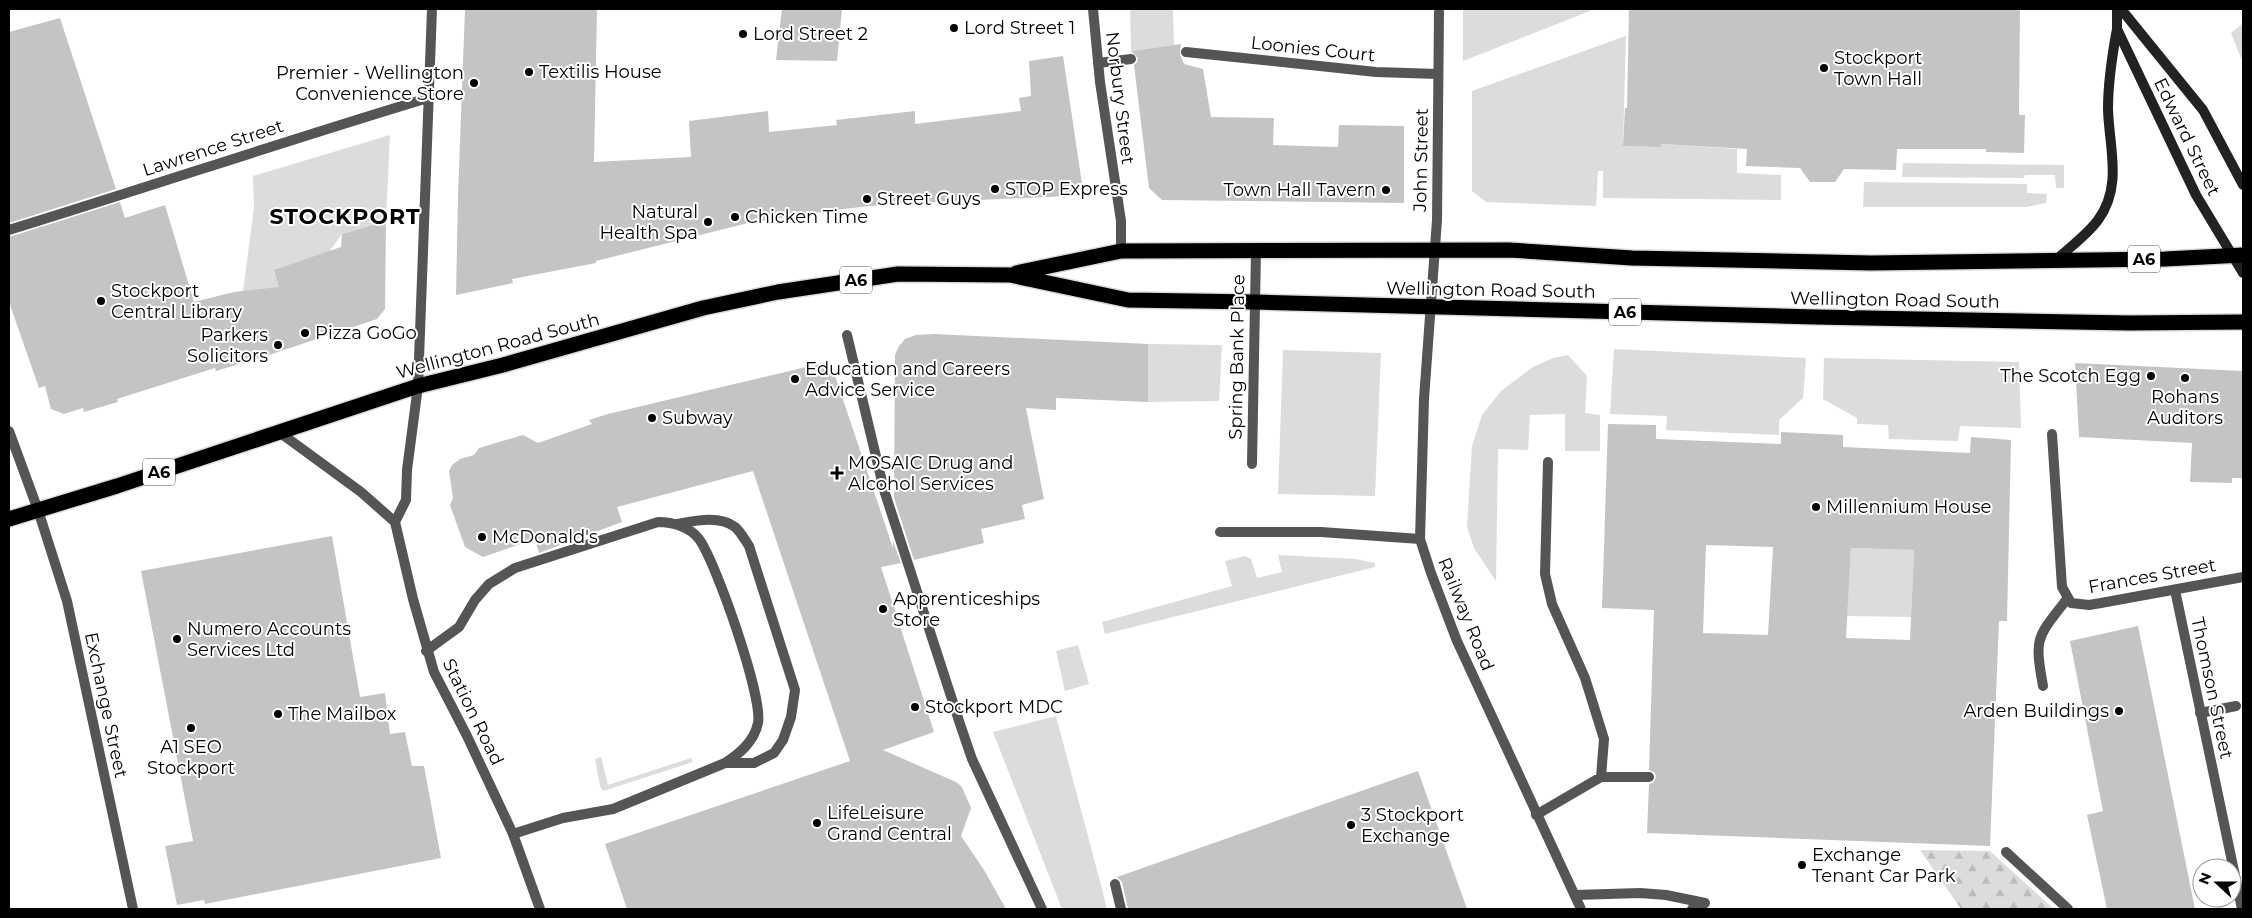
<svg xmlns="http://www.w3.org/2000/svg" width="2252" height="918" font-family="Montserrat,sans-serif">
  <defs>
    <pattern id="forest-firs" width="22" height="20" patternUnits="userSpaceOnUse" patternTransform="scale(1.25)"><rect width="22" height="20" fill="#dcdcdc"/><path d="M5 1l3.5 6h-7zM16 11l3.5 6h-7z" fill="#bbb"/></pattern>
  </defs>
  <rect width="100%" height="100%" fill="#fff"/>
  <path fill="#dcdcdc" d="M 1130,9 L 1173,9 L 1174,45 L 1131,51 Z
    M 1463,9 L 1595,9 L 1463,61 Z
    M 2243,23 L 2243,63 L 2231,33 Z
    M 1626,36 L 1623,146 L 1661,147 L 1661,144 L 1737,149 L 1737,173 L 1781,175 L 1781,200 L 1603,198 L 1603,171 L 1598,171 L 1596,206 L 1486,202 L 1472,191 L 1472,91 Z
    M 390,135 L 386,221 L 342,234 L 329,252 L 280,289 L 246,300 L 243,291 L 254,208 L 253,176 Z
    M 1903,163 L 2064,165 L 2064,188 L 2056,188 L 2055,175 L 2025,175 L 2024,178 L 1902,177 Z
    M 1864,182 L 2027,184 L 2027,193 L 2047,194 L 2046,203 L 2026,207 L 1863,207 Z
    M 1148,344 L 1222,345 L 1219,401 L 1148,402 Z
    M 1614,349 L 1806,358 L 1803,398 L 1779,420 L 1779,435 L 1666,430 L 1667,416 L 1610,414 Z
    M 1283,350 L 1381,353 L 1375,496 L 1278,494 Z
    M 1568,355 L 1587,376 L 1585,413 L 1600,415 L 1600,451 L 1565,451 L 1565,414 L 1530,415 L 1528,450 L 1498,449 L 1496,581 L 1474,548 L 1467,527 L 1472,446 L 1482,415 L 1501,391 L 1533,367 L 1553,358 Z
    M 1824,358 L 2019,362 L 2021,428 L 1960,426 L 1958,441 L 1889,439 L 1888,425 L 1857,424 L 1857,418 L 1823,399 Z
    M 1851,548 L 1914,550 L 1911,617 L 1847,616 Z
    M 1278,555 L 1356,559 L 1375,563 L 1375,567 L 1105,634 L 1102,622 L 1232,586 L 1225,561 L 1245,556 L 1251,559 L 1257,578 L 1282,572 Z
    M 1078,645 L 1089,684 L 1065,691 L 1056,651 Z
    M 1056,716 L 1102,889 L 1107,909 L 1062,909 L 993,732 Z
    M 601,757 L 608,785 L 691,758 L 693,762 L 603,791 L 600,786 L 595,759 Z"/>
  <path fill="url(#forest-firs)" d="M 1920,850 L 1990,851 L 2054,909 L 1961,909 Z"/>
  <path fill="#c4c4c4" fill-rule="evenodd" d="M 465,9 L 597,9 L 594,162 L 691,157 L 689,121 L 768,111 L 769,132 L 837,125 L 836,120 L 915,111 L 915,124 L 1021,111 L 1019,98 L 1031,96 L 1029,61 L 1063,56 L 1082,184 L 1070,196 L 889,204 L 834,210 L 748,223 L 596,261 L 596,263 L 512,279 L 513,283 L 456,295 L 458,195 Z
    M 782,9 L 842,9 L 837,61 L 776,60 Z
    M 1629,9 L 2020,9 L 2019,115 L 2025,115 L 2024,153 L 1986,152 L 1986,149 L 1897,149 L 1896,170 L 1844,169 L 1835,182 L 1810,182 L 1800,168 L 1746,166 L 1747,149 L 1661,144 L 1661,147 L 1623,146 L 1625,108 L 1627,108 Z
    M 60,18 L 116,189 L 9,223 L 9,32 Z
    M 1181,44 L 1180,54 L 1184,64 L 1203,69 L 1211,117 L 1274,118 L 1273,145 L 1338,147 L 1339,125 L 1404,126 L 1404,203 L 1162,200 L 1149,188 L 1134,65 L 1137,62 L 1138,58 L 1131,51 Z
    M 120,202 L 125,218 L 165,205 L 194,302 L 234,292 L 279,287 L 274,270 L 341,247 L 342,234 L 386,221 L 385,309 L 377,319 L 263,357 L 216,371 L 215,368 L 117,399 L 118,402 L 84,412 L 83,408 L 64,414 L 51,409 L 45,386 L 39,388 L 9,302 L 9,237 Z
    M 934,334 L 1148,344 L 1148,402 L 1056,398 L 1056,410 L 1026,408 L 1044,499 L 1022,505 L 1025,519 L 981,529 L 984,543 L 914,560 L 894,498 L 895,355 L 899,346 L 905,339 L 916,335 Z
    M 2075,363 L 2243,371 L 2243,478 L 2232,478 L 2232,483 L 2190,482 L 2192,443 L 2079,437 Z
    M 819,364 L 832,367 L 893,548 L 893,541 L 901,563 L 881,567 L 934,732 L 883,750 L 956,782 L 962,787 L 971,808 L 961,836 L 984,870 L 1006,909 L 627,909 L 605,844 L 850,761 L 753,471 L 617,507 L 622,522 L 539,553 L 535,539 L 483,557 L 465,547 L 450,505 L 453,498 L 449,471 L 452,465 L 460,459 L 474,455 L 479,448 L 523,435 L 538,443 L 592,424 L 589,420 L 608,414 Z
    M 1608,424 L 1656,425 L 1656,439 L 1781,444 L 1781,432 L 1843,435 L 1843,447 L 1970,453 L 1971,437 L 2011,440 L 2007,621 L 1999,621 L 1990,846 L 1647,833 L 1649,784 L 1653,783 L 1656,777 L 1655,773 L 1649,770 L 1654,610 L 1602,608 ZM 1706,545 L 1773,547 L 1768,635 L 1703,633 ZM 1851,548 L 1914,550 L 1910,640 L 1846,638 Z
    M 332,536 L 360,697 L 385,693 L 390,734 L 405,732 L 412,766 L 424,766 L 441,858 L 205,904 L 204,900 L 177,905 L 165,846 L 193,841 L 141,571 Z
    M 2138,626 L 2195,909 L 2107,909 L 2087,815 L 2103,811 L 2070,641 Z
    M 1418,771 L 1467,909 L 1128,909 L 1122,882 L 1117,877 Z"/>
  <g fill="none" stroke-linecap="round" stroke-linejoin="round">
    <g stroke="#dbdbdb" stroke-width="18">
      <path id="highway" d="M 1016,273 L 1121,251 L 1509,250 L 1632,258 L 1871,263 L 2165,259 L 2243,255
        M 9,519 L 117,486 L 418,386 L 503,365 L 703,308 L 778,292 L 898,274 L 1010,275 L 1128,300 L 1255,302 L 1816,317 L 2129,323 L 2243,322"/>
    </g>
    <path stroke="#555" stroke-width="10" d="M 1186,52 L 1376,72 L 1438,74
      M 1098,63 L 1131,59
      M 1548,462 L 1545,574 L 1552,604 L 1585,678 L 1604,739 L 1601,777
      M 677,524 C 694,521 719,515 735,527 C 740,531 745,540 749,546 L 795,690 L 791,717 L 783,740 L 774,753 L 754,763 L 726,763
      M 1220,532 L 1321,532 L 1420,539
      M 426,651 L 459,627 L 475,600 L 489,584 L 515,568 L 658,522 C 673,522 690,527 699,539 C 716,562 763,697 758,723 C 754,742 739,754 725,763 L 613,809 L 563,818 L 513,834
      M 2043,686 C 2034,636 2037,638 2067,599
      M 2200,713 L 2236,706
      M 1536,815 L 1601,777 L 1649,777
      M 2006,852 L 2068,909
      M 1575,895 L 1640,893 L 1666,895 L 1705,903
      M 1692,909 L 1705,903"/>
    <path stroke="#555" stroke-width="10" d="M 432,9 L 418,386 L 407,470 L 406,500 L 395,522 L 413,599 L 434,672 L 467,736 L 513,834 L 540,909
      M 1093,9 L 1100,82 L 1121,221 L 1121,251
      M 1439,12 L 1437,220 L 1424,399 L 1420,539 L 1431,573 L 1457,641 L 1581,909
      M 9,230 C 149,187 288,140 428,98
      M 847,335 L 884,490 L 960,724 L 972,759 L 1042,909
      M 9,431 L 38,510 L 67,601 L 133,909
      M 279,432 L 361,492 L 395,522
      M 2052,434 L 2062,587 L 2071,603 L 2089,605 L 2101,603 L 2243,577
      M 1252,464 L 1256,251
      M 2175,590 L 2242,909
      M 1115,884 L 1121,909"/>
    <path stroke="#222" stroke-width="10" d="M 2117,9 L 2117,29 L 2196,195 L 2243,273
      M 2121,9 L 2203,110 L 2243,185
      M 2056,260 C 2070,247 2087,235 2098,220 C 2123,186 2109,147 2108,109 C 2108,81 2112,56 2117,29"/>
    <use href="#highway" stroke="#000" stroke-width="15"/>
  </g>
  <g fill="#000" stroke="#fff" stroke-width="2">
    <circle cx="954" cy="28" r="5"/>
    <circle cx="743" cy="34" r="5"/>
    <circle cx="1824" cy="68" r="5"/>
    <circle cx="529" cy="72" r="5"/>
    <circle cx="474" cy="83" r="5"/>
    <circle cx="995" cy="189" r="5"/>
    <circle cx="1386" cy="190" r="5"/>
    <circle cx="867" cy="199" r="5"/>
    <circle cx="735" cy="217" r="5"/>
    <circle cx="708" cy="222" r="5"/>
    <circle cx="101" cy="301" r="5"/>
    <circle cx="305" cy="333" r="5"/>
    <circle cx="278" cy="345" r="5"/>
    <circle cx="2151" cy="376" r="5"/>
    <circle cx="2185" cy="378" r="5"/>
    <circle cx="795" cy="379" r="5"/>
    <circle cx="652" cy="418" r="5"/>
    <path d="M834.5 465.5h5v5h5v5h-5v5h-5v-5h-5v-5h5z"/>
    <circle cx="1816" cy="507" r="5"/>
    <circle cx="482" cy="537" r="5"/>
    <circle cx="883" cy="609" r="5"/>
    <circle cx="177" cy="639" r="5"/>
    <circle cx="915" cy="707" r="5"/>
    <circle cx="2119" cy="711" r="5"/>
    <circle cx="278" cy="714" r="5"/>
    <circle cx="191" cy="728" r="5"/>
    <circle cx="817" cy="823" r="5"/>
    <circle cx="1351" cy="825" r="5"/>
    <circle cx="1802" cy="865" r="5"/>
  </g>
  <g text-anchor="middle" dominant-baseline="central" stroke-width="4" stroke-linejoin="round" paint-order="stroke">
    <g fill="#fff" stroke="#4c4c4c" stroke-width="1">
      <rect x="2128" y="245.5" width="32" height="27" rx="4"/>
      <rect x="840" y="266.5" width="32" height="27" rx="4"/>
      <rect x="1609" y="298.5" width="32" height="27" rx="4"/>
      <rect x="143" y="458.5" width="32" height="27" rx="4"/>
    </g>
    <g font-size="16" font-weight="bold" fill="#000">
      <text x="2144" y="259">A6</text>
      <text x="856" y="280">A6</text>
      <text x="1625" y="312">A6</text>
      <text x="159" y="472">A6</text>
    </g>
    <g font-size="18" fill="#000" stroke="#fff" text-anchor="start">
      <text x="964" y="28">Lord Street 1</text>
      <text x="753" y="34">Lord Street 2</text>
      <text x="1834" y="58">Stockport<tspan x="1834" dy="21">Town Hall</tspan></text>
      <text x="539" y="72">Textilis House</text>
      <text x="464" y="73" text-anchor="end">Premier - Wellington<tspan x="464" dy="21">Convenience Store</tspan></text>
      <text x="1005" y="189">STOP Express</text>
      <text x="1376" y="190" text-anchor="end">Town Hall Tavern</text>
      <text x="877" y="199">Street Guys</text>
      <text x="698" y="212" text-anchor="end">Natural<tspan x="698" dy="21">Health Spa</tspan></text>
      <text x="745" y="217">Chicken Time</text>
      <text x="111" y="291">Stockport<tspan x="111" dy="21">Central Library</tspan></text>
      <text x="315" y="333">Pizza GoGo</text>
      <text x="268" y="335" text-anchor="end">Parkers<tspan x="268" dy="21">Solicitors</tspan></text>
      <text x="805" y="369">Education and Careers<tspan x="805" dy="21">Advice Service</tspan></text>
      <text x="2141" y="376" text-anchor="end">The Scotch Egg</text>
      <text x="2185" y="397" text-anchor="middle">Rohans<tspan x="2185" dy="21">Auditors</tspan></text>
      <text x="662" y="418">Subway</text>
      <text x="848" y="463">MOSAIC Drug and<tspan x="848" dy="21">Alcohol Services</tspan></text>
      <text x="1826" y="507">Millennium House</text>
      <text x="492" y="537">McDonald's</text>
      <text x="893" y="599">Apprenticeships<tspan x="893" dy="21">Store</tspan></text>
      <text x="187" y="629">Numero Accounts<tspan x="187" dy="21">Services Ltd</tspan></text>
      <text x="925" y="707">Stockport MDC</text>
      <text x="2109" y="711" text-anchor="end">Arden Buildings</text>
      <text x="288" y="714">The Mailbox</text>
      <text x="191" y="747" text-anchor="middle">A1 SEO<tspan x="191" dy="21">Stockport</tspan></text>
      <text x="827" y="813">LifeLeisure<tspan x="827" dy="21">Grand Central</tspan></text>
      <text x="1361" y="815">3 Stockport<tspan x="1361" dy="21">Exchange</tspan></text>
      <text x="1812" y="855">Exchange<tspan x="1812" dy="21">Tenant Car Park</tspan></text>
    </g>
    <g font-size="18" fill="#000" stroke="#fff">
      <text transform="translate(1313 49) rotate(6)">Loonies Court</text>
      <text transform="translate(1120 98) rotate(83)">Norbury Street</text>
      <text transform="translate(2187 137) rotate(64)">Edward Street</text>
      <text transform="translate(213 148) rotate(-18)">Lawrence Street</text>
      <text transform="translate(1421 160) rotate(-89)">John Street</text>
      <text transform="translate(1491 290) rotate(1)">Wellington Road South</text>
      <text transform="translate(1895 300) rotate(1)">Wellington Road South</text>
      <text transform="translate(498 346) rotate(-15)">Wellington Road South</text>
      <text transform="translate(1237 357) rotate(-89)">Spring Bank Place</text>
      <text transform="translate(2152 576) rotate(-10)">Frances Street</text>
      <text transform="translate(1466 614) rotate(68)">Railway Road</text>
      <text transform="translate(2212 688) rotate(78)">Thomson Street</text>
      <text transform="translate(106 705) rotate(78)">Exchange Street</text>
      <text transform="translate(473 712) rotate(64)">Station Road</text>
    </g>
    <g font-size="22" font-weight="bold" letter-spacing="1" fill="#000" stroke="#fff">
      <text x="345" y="216">STOCKPORT</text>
    </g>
  </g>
  <rect width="2252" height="918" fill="none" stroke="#000000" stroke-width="20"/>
  <g transform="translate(2217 883) rotate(291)"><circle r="24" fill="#ffffff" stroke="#999999"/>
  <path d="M0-4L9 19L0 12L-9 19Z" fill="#000000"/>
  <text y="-8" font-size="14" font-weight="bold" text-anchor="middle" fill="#000000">N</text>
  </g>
</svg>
